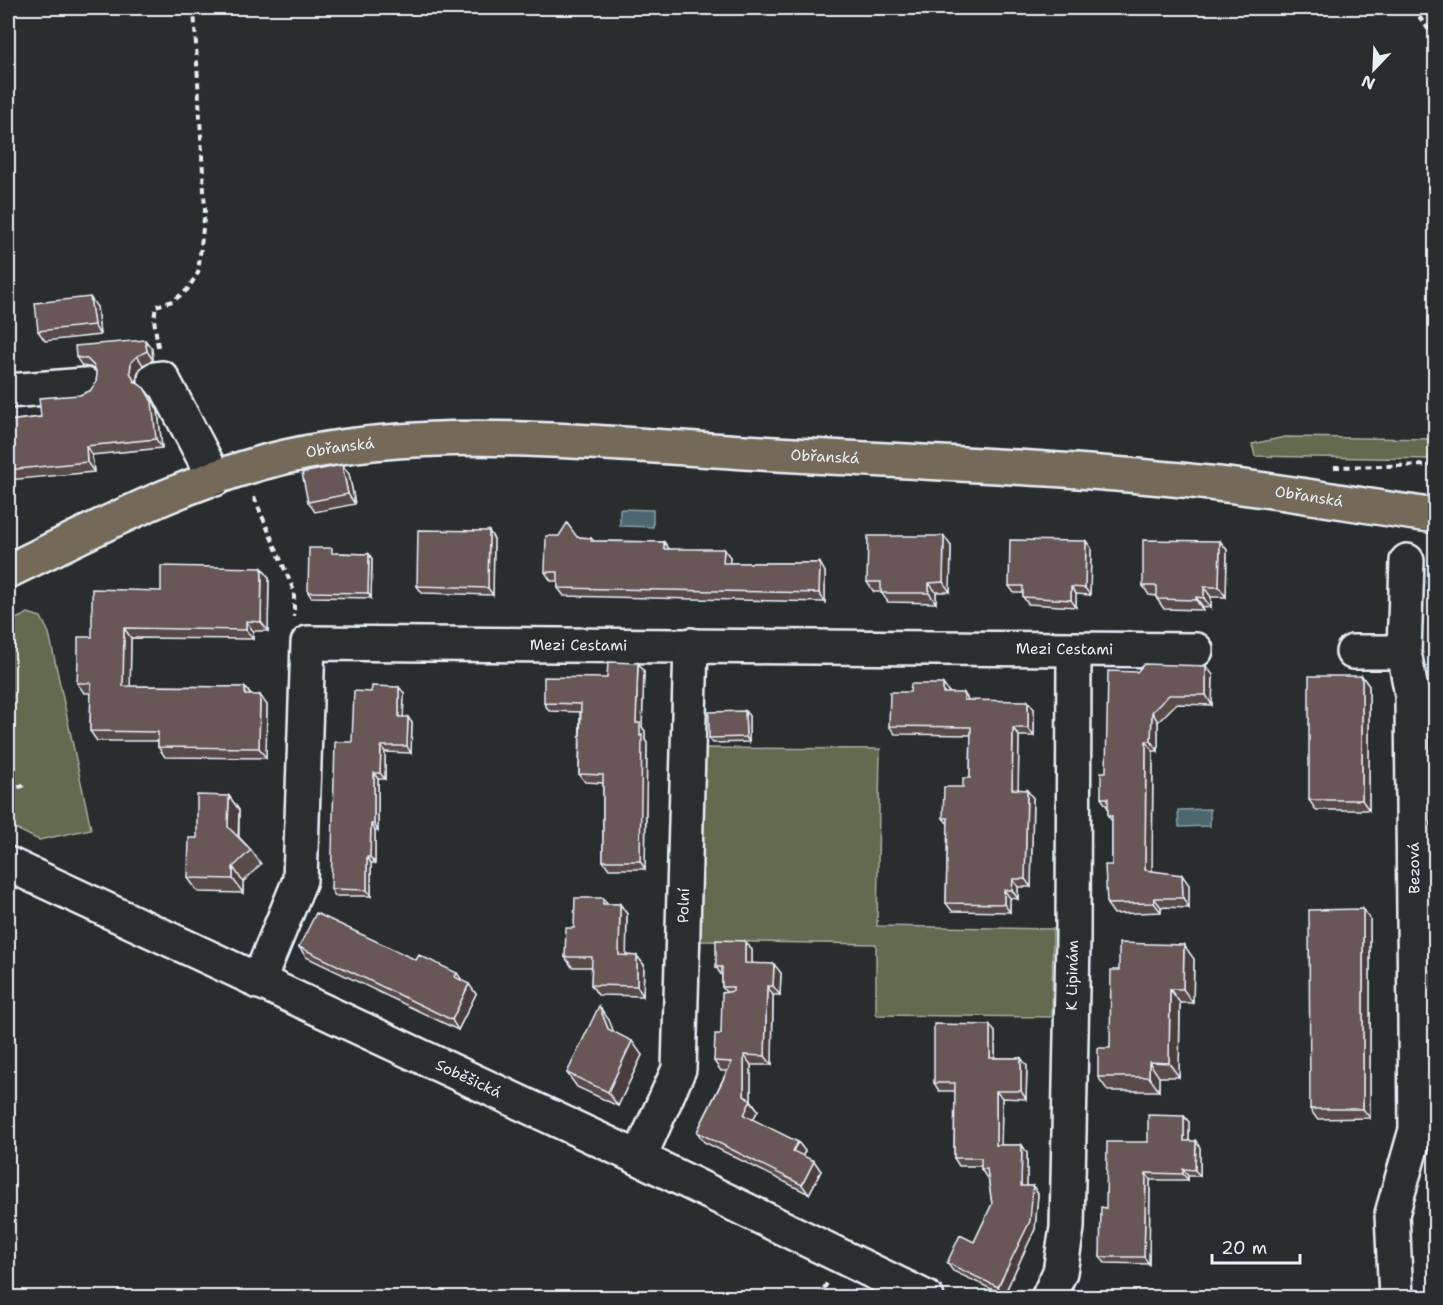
<svg xmlns="http://www.w3.org/2000/svg" width="1443" height="1305" font-family="'Shantell Sans',sans-serif">
  <rect width="100%" height="100%" fill="#2a2d2e"/>
  <filter id="ink" filterUnits="userSpaceOnUse"><feTurbulence type="fractalNoise" baseFrequency=".0167" numOctaves="2"/><feDisplacementMap in="SourceGraphic" scale="12" xChannelSelector="R" yChannelSelector="G"/><feConvolveMatrix kernelMatrix="1 2 1 2 8 2 1 2 1" color-interpolation-filters="sRGB"/></filter>
  <g filter="url(#ink)">
    <path fill="#646a50" stroke="#a6aea4" stroke-width="1.5" d="M 1285,437 L 1435,439 L 1435,459 L 1255,456 L 1252,444 Z
      M 28,613 L 41,617 L 49,633 L 91,829 L 39,840 L 8,825 L 8,623 Z
      M 704,748 L 880,749 L 877,926 L 1053,929 L 1052,1017 L 876,1015 L 876,944 L 700,941 Z"/>
    <path fill="#4c6771" stroke="#8a9ea7" stroke-width="1.5" d="M 620,509 L 653,510 L 653,527 L 620,526 Z
      M 1210,809 L 1210,826 L 1179,827 L 1178,810 Z"/>
    <g fill="none" stroke-linecap="round" stroke-linejoin="round">
      <g stroke="#e8f1f8" stroke-width="38">
        <g id="minor">
          <path d="M 155,379 L 162,378 L 215,479"/>
          <path d="M 8,391 L 85,385"/>
          <path d="M 1353,652 L 1404,652"/>
          <path id="s1" d="M 8,864 L 639,1158 L 927,1298"/>
          <path id="s2" d="M 258,982 L 300,880 L 308,643 L 1196,650"/>
          <path id="s3" d="M 639,1158 L 679,1069 L 691,645"/>
          <path id="s4" d="M 1048,1298 L 1060,1272 L 1067,1228 L 1073,940 L 1074,650"/>
          <path d="M 1396,1298 L 1392,1214 L 1416,1130 L 1412,695 L 1404,652 L 1407,561"/>
        </g>
      </g>
      <g stroke="#e8f1f8" stroke-width="38">
        <g id="major">
          <path id="s5" d="M 8,571 C 96,529 188,479 285,457 C 433,424 594,443 744,452 C 902,462 1061,466 1218,484 C 1291,492 1363,506 1436,516"/>
        </g>
      </g>
      <path stroke="#e8f1f8" stroke-width="4" stroke-dasharray="6 4.5" stroke-linecap="butt" d="M 1413,8 L 1436,40
        M 158,347 L 154,319 L 156,306 L 173,301 L 187,290 L 198,273 L 205,210 L 194,8
        M 1334,467 L 1436,465
        M 254,497 L 294,591 L 294,617
        M 8,789 L 28,785
        M 819,1298 L 827,1283"/>
      <use href="#minor" stroke="#2a2d2e" stroke-width="33"/>
      <use href="#major" stroke="#746a5a" stroke-width="33"/>
    </g>
    <path fill="#5a4b4b" stroke="#e8f1f8" stroke-width="1.5" d="M 97,307 L 100,335 L 45,341 L 38,331 Z
      M 145,340 L 152,349 L 153,360 L 143,365 L 138,372 L 136,381 L 137,383 L 144,388 L 151,397 L 158,411 L 162,448 L 92,455 L 94,472 L 8,480 L 8,421 L 41,417 L 80,395 L 90,391 L 96,383 L 97,374 L 96,371 L 94,368 L 82,366 L 76,357 Z
      M 349,474 L 355,504 L 315,512 L 308,502 Z
      M 577,537 L 591,538 L 594,541 L 664,542 L 669,549 L 730,557 L 729,563 L 820,563 L 825,572 L 825,602 L 564,596 L 558,588 L 558,581 L 551,581 L 545,572 Z
      M 494,539 L 493,595 L 422,593 L 417,586 Z
      M 1086,541 L 1091,548 L 1090,595 L 1076,594 L 1076,607 L 1028,604 L 1023,597 L 1023,593 L 1014,593 L 1009,586 Z
      M 1220,541 L 1227,550 L 1226,597 L 1211,597 L 1211,608 L 1203,607 L 1203,610 L 1164,609 L 1157,599 L 1157,596 L 1149,595 L 1143,586 Z
      M 951,546 L 950,592 L 936,592 L 936,603 L 888,602 L 881,592 L 874,592 L 867,582 Z
      M 336,553 L 369,554 L 372,559 L 371,598 L 311,597 L 308,592 Z
      M 262,568 L 269,578 L 268,631 L 253,631 L 253,639 L 131,638 L 130,686 L 245,687 L 251,695 L 267,705 L 266,758 L 165,757 L 158,747 L 158,741 L 97,741 L 90,731 L 91,693 L 84,693 L 77,683 L 92,637 L 161,591 Z
      M 644,671 L 642,727 L 645,731 L 645,740 L 647,743 L 645,869 L 609,869 L 603,861 L 603,783 L 585,782 L 579,774 L 580,712 L 549,711 L 544,703 L 607,678 Z
      M 1137,672 L 1213,675 L 1212,705 L 1176,704 L 1158,722 L 1158,751 L 1153,751 L 1152,871 L 1189,885 L 1189,908 L 1161,907 L 1161,912 L 1114,914 L 1107,904 L 1112,865 L 1112,821 L 1108,816 L 1108,808 L 1101,798 L 1106,772 Z
      M 1362,676 L 1369,686 L 1369,810 L 1316,810 L 1309,800 Z
      M 949,692 L 949,693 L 969,700 L 1034,709 L 1034,736 L 1019,736 L 1018,790 L 1033,798 L 1031,887 L 1018,887 L 1018,899 L 1010,898 L 1010,912 L 952,911 L 946,903 L 948,824 L 943,818 L 963,787 L 970,778 L 971,735 L 895,734 L 889,726 Z
      M 404,693 L 403,717 L 412,723 L 411,753 L 385,752 L 385,779 L 378,779 L 378,831 L 375,831 L 375,863 L 371,863 L 371,896 L 335,896 L 331,889 L 352,742 Z
      M 745,711 L 749,716 L 749,742 L 713,743 L 709,738 Z
      M 229,796 L 239,810 L 239,837 L 251,850 L 261,864 L 243,882 L 243,893 L 198,892 L 188,878 L 197,838 Z
      M 603,898 L 607,904 L 620,904 L 627,914 L 626,955 L 637,956 L 644,965 L 643,996 L 598,995 L 591,985 L 592,967 L 572,967 L 565,957 L 574,928 Z
      M 1370,919 L 1370,1118 L 1317,1119 L 1310,1109 Z
      M 299,947 L 462,981 L 476,994 L 458,1030 L 306,957 Z
      M 752,950 L 752,963 L 781,973 L 780,995 L 773,995 L 772,1065 L 751,1065 L 751,1100 L 758,1110 L 753,1120 L 798,1142 L 805,1151 L 802,1156 L 814,1161 L 821,1171 L 809,1194 L 704,1142 L 697,1132 L 727,1071 L 721,1071 L 714,1061 L 721,1034 L 726,992 L 722,987 L 722,976 L 716,967 Z
      M 1194,959 L 1193,1003 L 1180,1003 L 1179,1077 L 1159,1077 L 1159,1091 L 1108,1091 L 1098,1077 L 1110,1048 L 1119,970 Z
      M 609,1020 L 613,1032 L 642,1055 L 618,1106 L 577,1087 L 567,1073 Z
      M 995,1032 L 995,1058 L 1021,1058 L 1027,1066 L 1026,1099 L 1002,1098 L 1001,1145 L 1022,1145 L 1027,1153 L 1027,1186 L 1033,1186 L 1038,1194 L 1035,1229 L 1004,1295 L 953,1271 L 947,1263 L 974,1242 L 992,1204 L 988,1177 L 986,1177 L 981,1169 L 981,1166 L 959,1166 L 954,1158 L 955,1091 L 939,1091 L 934,1083 Z
      M 1184,1116 L 1189,1122 L 1189,1141 L 1200,1148 L 1200,1176 L 1188,1176 L 1188,1180 L 1150,1180 L 1149,1264 L 1105,1263 L 1100,1257 L 1106,1208 L 1148,1142 Z"/>
    <path fill="#4a3d3d" stroke="#e8f1f8" stroke-width="1.5" d="M 90,297 L 97,307 L 100,335 L 94,325 Z
      M 145,340 L 152,349 L 153,360 L 147,351 Z
      M 137,356 L 143,365 L 138,372 L 136,381 L 140,390 L 134,381 L 130,372 L 131,362 Z
      M 144,388 L 151,397 L 158,411 L 162,448 L 156,439 Z
      M 86,446 L 92,455 L 94,472 L 87,462 Z
      M 342,465 L 349,474 L 355,504 L 348,494 Z
      M 489,531 L 494,539 L 493,595 L 488,588 Z
      M 944,536 L 951,546 L 950,592 L 943,582 Z
      M 1086,541 L 1091,548 L 1090,595 L 1085,588 Z
      M 1220,541 L 1227,550 L 1226,597 L 1219,587 Z
      M 664,542 L 670,550 L 664,549 Z
      M 724,549 L 730,557 L 729,572 L 723,563 Z
      M 369,554 L 372,559 L 371,598 L 368,593 Z
      M 820,563 L 825,572 L 825,602 L 819,593 Z
      M 262,568 L 269,578 L 268,631 L 261,622 Z
      M 929,583 L 936,592 L 936,603 L 929,593 Z
      M 1071,587 L 1076,594 L 1076,607 L 1071,600 Z
      M 1204,587 L 1211,597 L 1211,608 L 1204,598 Z
      M 1196,597 L 1203,607 L 1203,610 L 1196,600 Z
      M 246,621 L 253,631 L 253,639 L 246,630 Z
      M 124,628 L 131,638 L 130,695 L 123,686 Z
      M 638,663 L 644,671 L 642,727 L 645,731 L 645,740 L 647,743 L 645,869 L 640,861 L 636,723 Z
      M 1206,666 L 1213,675 L 1212,705 L 1206,695 Z
      M 1362,676 L 1369,686 L 1369,810 L 1362,800 Z
      M 943,684 L 949,692 L 949,701 L 943,693 Z
      M 245,687 L 252,697 L 245,695 Z
      M 399,687 L 404,693 L 403,723 L 399,717 Z
      M 964,693 L 969,701 L 964,700 Z
      M 260,695 L 267,705 L 266,758 L 259,748 Z
      M 1028,701 L 1034,709 L 1034,736 L 1028,728 Z
      M 745,711 L 749,716 L 749,742 L 746,737 Z
      M 1152,712 L 1158,722 L 1158,751 L 1151,741 Z
      M 408,717 L 412,723 L 411,753 L 407,746 Z
      M 1013,728 L 1019,736 L 1018,798 L 1012,789 Z
      M 1146,741 L 1153,751 L 1152,880 L 1145,870 Z
      M 381,746 L 385,752 L 385,779 L 380,773 Z
      M 374,773 L 378,779 L 378,831 L 374,824 Z
      M 1027,790 L 1033,798 L 1031,887 L 1025,879 Z
      M 229,796 L 239,810 L 238,841 L 228,827 Z
      M 371,824 L 375,831 L 375,863 L 370,857 Z
      M 367,857 L 371,863 L 371,896 L 367,890 Z
      M 233,867 L 243,882 L 243,893 L 233,879 Z
      M 1182,875 L 1189,885 L 1189,908 L 1183,898 Z
      M 1013,879 L 1018,887 L 1018,899 L 1012,890 Z
      M 1004,890 L 1010,898 L 1010,912 L 1004,904 Z
      M 1154,898 L 1161,907 L 1161,912 L 1154,903 Z
      M 620,904 L 627,914 L 626,965 L 619,955 Z
      M 1363,909 L 1370,919 L 1370,1118 L 1363,1109 Z
      M 745,941 L 752,950 L 752,973 L 745,963 Z
      M 1184,945 L 1194,959 L 1193,1003 L 1183,989 Z
      M 637,956 L 644,965 L 643,996 L 637,986 Z
      M 774,964 L 781,973 L 780,995 L 773,986 Z
      M 457,973 L 464,983 L 455,977 Z
      M 469,984 L 476,994 L 458,1030 L 452,1020 Z
      M 767,986 L 773,995 L 772,1065 L 765,1056 Z
      M 1170,989 L 1180,1003 L 1179,1077 L 1169,1063 Z
      M 599,1006 L 609,1020 L 618,1043 L 608,1029 Z
      M 990,1025 L 995,1032 L 995,1066 L 990,1058 Z
      M 632,1041 L 642,1055 L 618,1106 L 608,1092 Z
      M 744,1055 L 751,1065 L 751,1101 L 758,1110 L 750,1125 L 744,1115 Z
      M 1021,1058 L 1027,1066 L 1026,1099 L 1021,1091 Z
      M 1149,1062 L 1159,1077 L 1159,1091 L 1149,1077 Z
      M 996,1091 L 1002,1098 L 1001,1153 L 996,1145 Z
      M 1184,1116 L 1189,1122 L 1189,1147 L 1184,1141 Z
      M 1196,1141 L 1200,1148 L 1200,1176 L 1195,1170 Z
      M 798,1142 L 805,1151 L 800,1161 L 793,1151 Z
      M 1022,1145 L 1027,1153 L 1027,1193 L 1021,1186 Z
      M 814,1161 L 821,1171 L 809,1194 L 802,1185 Z
      M 1183,1169 L 1188,1176 L 1188,1180 L 1183,1174 Z
      M 1146,1173 L 1150,1180 L 1149,1264 L 1144,1257 Z
      M 1033,1186 L 1038,1194 L 1035,1229 L 1004,1295 L 998,1287 Z"/>
    <path fill="#695757" stroke="#e8f1f8" stroke-width="1.5" d="M 90,297 L 94,325 L 38,331 L 35,303 Z
      M 145,340 L 147,351 L 137,356 L 131,362 L 130,372 L 134,381 L 144,388 L 152,402 L 156,439 L 86,446 L 87,462 L 8,470 L 8,421 L 41,417 L 39,398 L 80,395 L 90,391 L 96,383 L 97,374 L 94,366 L 87,359 L 76,357 L 75,346 Z
      M 342,465 L 348,494 L 308,502 L 302,473 Z
      M 567,523 L 577,537 L 591,538 L 591,541 L 664,542 L 664,549 L 724,549 L 723,563 L 820,563 L 819,593 L 558,588 L 558,572 L 545,572 L 546,536 L 559,536 Z
      M 418,530 L 489,531 L 488,588 L 417,586 Z
      M 868,536 L 944,536 L 943,582 L 929,583 L 929,593 L 881,593 L 881,582 L 867,582 Z
      M 1010,540 L 1086,541 L 1085,588 L 1071,587 L 1071,600 L 1023,597 L 1023,586 L 1009,586 Z
      M 1143,540 L 1220,541 L 1219,587 L 1204,587 L 1204,598 L 1196,597 L 1196,600 L 1157,599 L 1157,586 L 1143,586 Z
      M 309,548 L 332,548 L 332,553 L 369,554 L 368,593 L 308,592 Z
      M 161,566 L 262,568 L 261,622 L 246,621 L 246,630 L 124,628 L 123,686 L 245,687 L 245,695 L 260,695 L 259,748 L 158,747 L 158,732 L 90,731 L 91,683 L 77,683 L 78,660 L 78,637 L 92,637 L 92,589 L 161,591 Z
      M 608,662 L 638,663 L 636,723 L 640,723 L 640,736 L 642,735 L 640,861 L 603,861 L 603,775 L 579,774 L 581,704 L 544,703 L 544,677 L 607,678 Z
      M 1144,664 L 1206,666 L 1206,695 L 1169,695 L 1152,712 L 1151,741 L 1146,741 L 1145,870 L 1182,875 L 1183,898 L 1154,898 L 1154,903 L 1107,904 L 1105,865 L 1112,865 L 1112,816 L 1108,816 L 1108,798 L 1101,798 L 1101,772 L 1106,772 L 1108,671 L 1137,672 Z
      M 1309,676 L 1362,676 L 1362,800 L 1309,800 Z
      M 911,684 L 943,684 L 943,693 L 964,693 L 964,700 L 1028,701 L 1028,728 L 1013,728 L 1012,789 L 1027,790 L 1025,879 L 1013,879 L 1012,890 L 1004,890 L 1004,904 L 946,903 L 948,818 L 943,818 L 944,787 L 963,787 L 963,778 L 970,778 L 971,727 L 889,726 L 890,692 L 910,692 Z
      M 372,686 L 399,687 L 399,717 L 408,717 L 407,746 L 381,746 L 380,773 L 374,773 L 374,824 L 371,824 L 370,857 L 367,857 L 367,890 L 331,889 L 335,742 L 352,742 L 354,691 L 371,692 Z
      M 745,711 L 746,737 L 709,738 L 709,712 Z
      M 197,795 L 229,796 L 228,827 L 251,850 L 233,867 L 233,879 L 188,878 L 189,838 L 197,838 Z
      M 575,898 L 603,898 L 603,904 L 620,904 L 619,955 L 637,956 L 637,986 L 591,985 L 592,957 L 565,957 L 566,928 L 574,928 Z
      M 1363,909 L 1363,1109 L 1310,1109 L 1309,910 Z
      M 316,913 L 416,960 L 419,955 L 457,973 L 455,977 L 469,984 L 452,1020 L 299,947 Z
      M 716,940 L 745,941 L 745,963 L 774,964 L 773,986 L 767,986 L 765,1056 L 744,1055 L 744,1096 L 751,1100 L 744,1115 L 798,1142 L 793,1151 L 814,1161 L 802,1185 L 697,1132 L 732,1062 L 714,1061 L 715,1034 L 721,1034 L 722,993 L 733,991 L 733,987 L 722,987 L 722,967 L 716,967 Z
      M 1119,943 L 1184,945 L 1183,989 L 1170,989 L 1169,1063 L 1149,1062 L 1149,1077 L 1098,1077 L 1098,1048 L 1110,1048 L 1111,970 L 1119,970 Z
      M 599,1006 L 608,1029 L 632,1041 L 608,1092 L 567,1073 Z
      M 934,1024 L 990,1025 L 990,1058 L 1021,1058 L 1021,1091 L 996,1091 L 996,1145 L 1022,1145 L 1021,1186 L 1033,1186 L 1030,1221 L 998,1287 L 947,1263 L 960,1235 L 974,1242 L 992,1204 L 987,1169 L 981,1169 L 981,1158 L 954,1158 L 955,1083 L 934,1083 Z
      M 1148,1115 L 1184,1116 L 1184,1141 L 1196,1141 L 1195,1170 L 1183,1169 L 1183,1174 L 1146,1173 L 1144,1257 L 1100,1257 L 1101,1207 L 1106,1208 L 1107,1142 L 1148,1142 Z
      M 1103,1293 L 1112,1298 L 1100,1298 Z
      M 1291,1294 L 1344,1294 L 1344,1298 L 1291,1298 Z"/>
  </g>
  <g text-anchor="middle" dominant-baseline="central" stroke-width="4.5" stroke-linejoin="round" paint-order="stroke">
    <g font-size="15" fill="#e8f1f8" stroke="#2a2d2e">
      <text stroke="none"><textPath href="#s5" startOffset="356">Obřanská</textPath></text>
      <text stroke="none"><textPath href="#s5" startOffset="842">Obřanská</textPath></text>
      <text stroke="none"><textPath href="#s5" startOffset="1328">Obřanská</textPath></text>
      <text stroke="none"><textPath href="#s2" startOffset="618">Mezi Cestami</textPath></text>
      <text stroke="none"><textPath href="#s2" startOffset="1104">Mezi Cestami</textPath></text>
      <text transform="translate(1414 868) rotate(-91)">Bezová</text>
      <text stroke="none"><textPath href="#s3" startOffset="261">Polní</textPath></text>
      <text stroke="none"><textPath href="#s4" startOffset="326">K Lipinám</textPath></text>
      <text stroke="none"><textPath href="#s1" startOffset="508">Soběšická</textPath></text>
    </g>
  </g>
  <rect width="1443" height="1305" fill="none" stroke="#2a2d2e" stroke-width="30"/>
  <rect x="15" y="15" width="1413" height="1275" fill="none" stroke="#e8f1f8" stroke-width="2" filter="url(#ink)"/>
  <g transform="translate(1374 69) rotate(203)" stroke="#2a2d2e" stroke-width="4.5" paint-order="stroke">
  <path d="M0-4.5L10 22L0 15L-10 22Z" fill="#e8f1f8"/>
  <text y="-9" font-size="16" font-weight="bold" text-anchor="middle" fill="#e8f1f8">N</text>
  </g>
  <path d="M1212 1254v9h88v-9" fill="none" stroke="#e8f1f8" stroke-width="3"/>
  <text x="1221" y="1254" font-size="18" fill="#e8f1f8" stroke="#2a2d2e" stroke-width="4.5" paint-order="stroke">20 m</text>
</svg>
